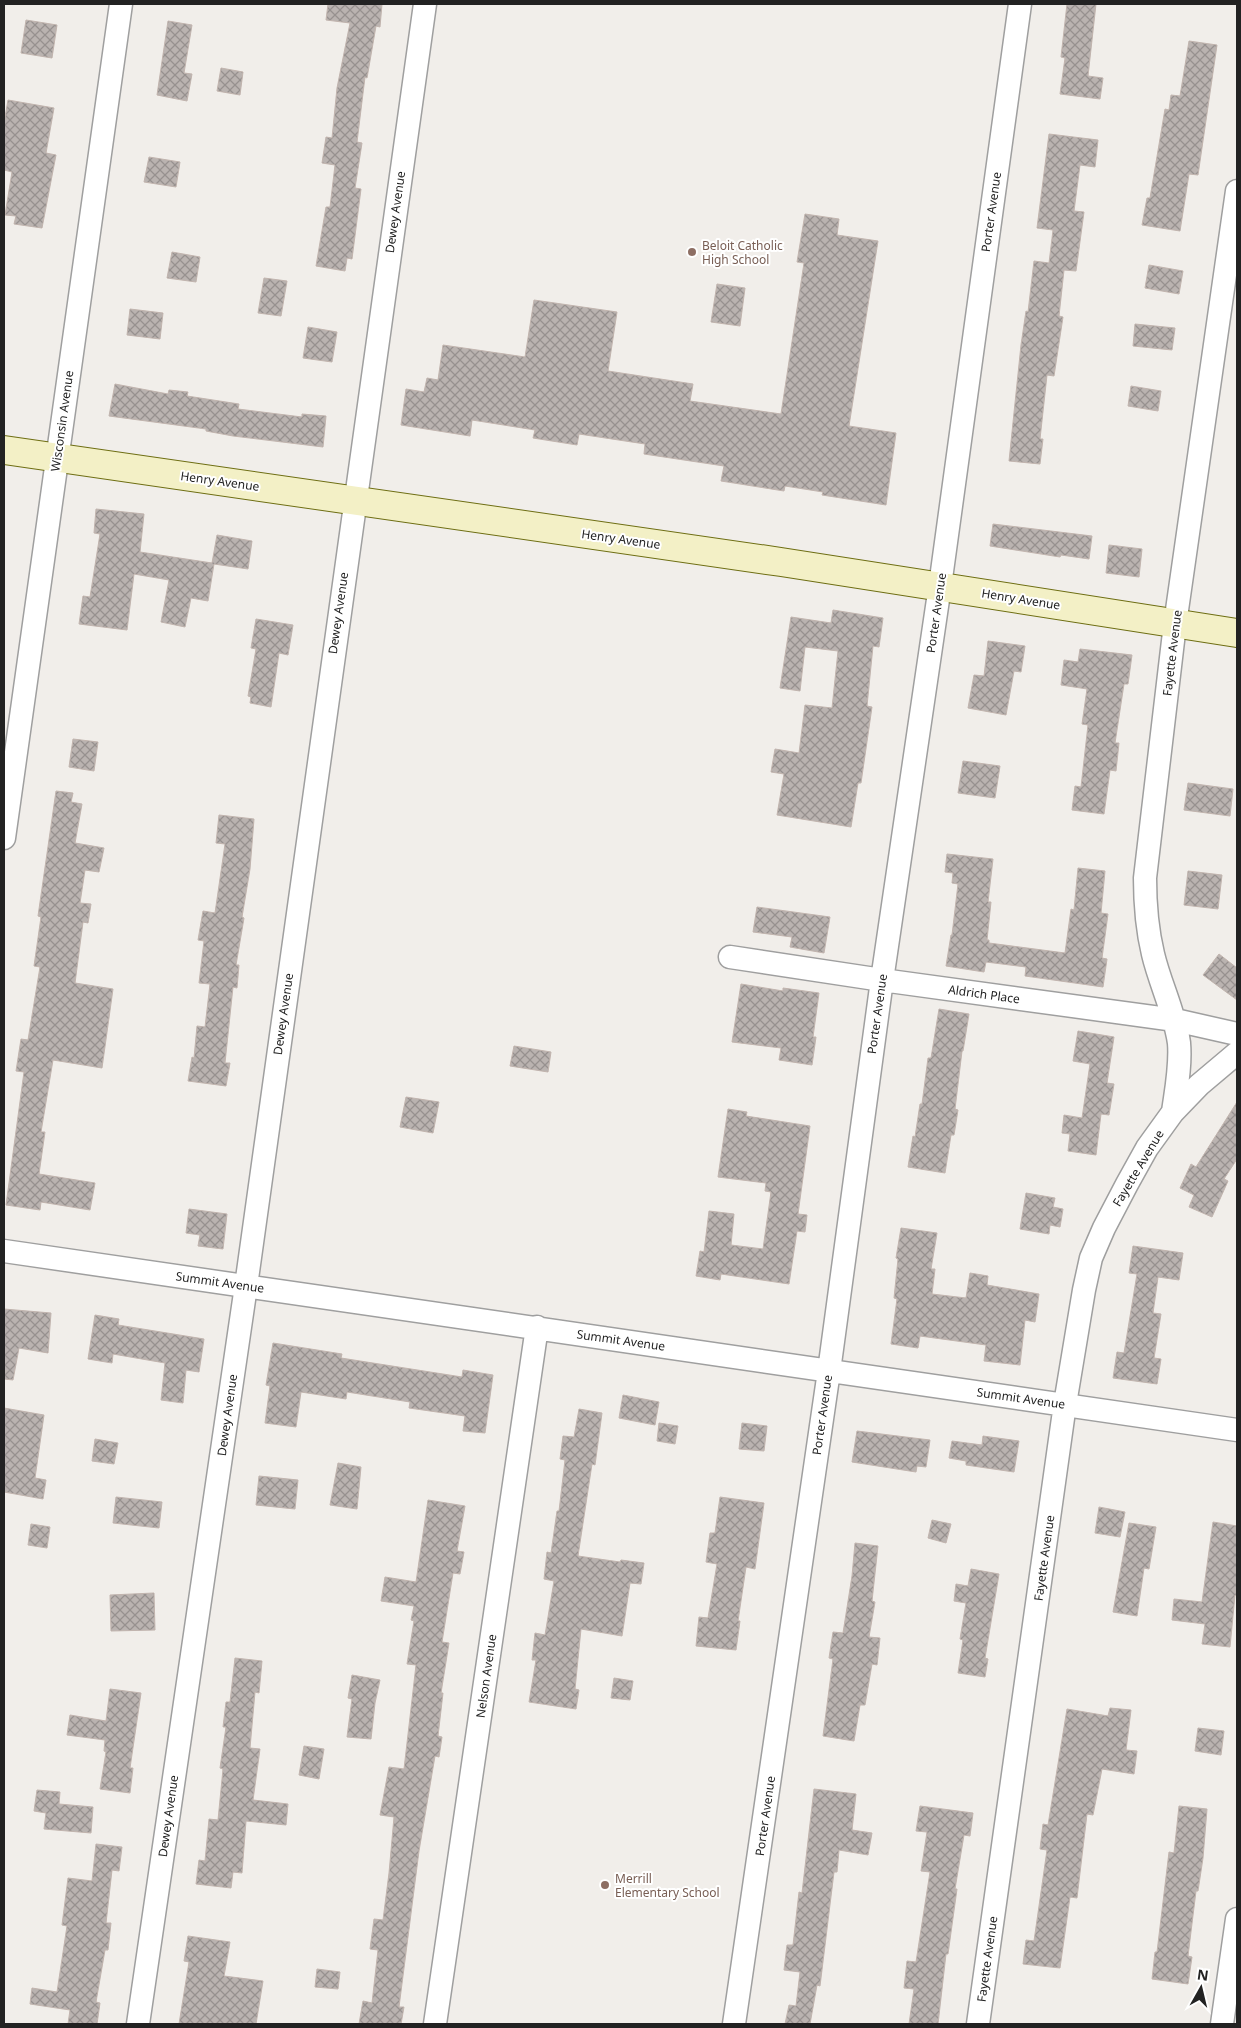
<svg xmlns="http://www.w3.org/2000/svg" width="1241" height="2028" font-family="'Noto Sans',sans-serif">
  <defs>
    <pattern id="building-cross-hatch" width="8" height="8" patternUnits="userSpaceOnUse" patternTransform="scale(1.25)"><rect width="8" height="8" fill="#bab3b0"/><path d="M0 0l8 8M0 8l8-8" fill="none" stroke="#97918f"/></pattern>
  </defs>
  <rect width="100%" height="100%" fill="#f1eeea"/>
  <path fill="url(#building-cross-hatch)" stroke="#c1b4ae" d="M 328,4 L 382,4 L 380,27 L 376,26 L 367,78 L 365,77 L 357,142 L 362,143 L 355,188 L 361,189 L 352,259 L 347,258 L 345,271 L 316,266 L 326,207 L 330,207 L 335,165 L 322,163 L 326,137 L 332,138 L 337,88 L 350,23 L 326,20 Z
    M 1067,4 L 1096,4 L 1088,76 L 1103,78 L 1100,99 L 1060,94 L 1065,58 L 1061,57 Z
    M 26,20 L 57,25 L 52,58 L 21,53 Z
    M 168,21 L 192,25 L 184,73 L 192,74 L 187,101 L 157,95 Z
    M 1189,41 L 1217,45 L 1198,175 L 1189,174 L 1180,231 L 1142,225 L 1147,198 L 1150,198 L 1165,109 L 1169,110 L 1171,95 L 1180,96 Z
    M 221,68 L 243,72 L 240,95 L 217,91 Z
    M 8,100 L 54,108 L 46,153 L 56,155 L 42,228 L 14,224 L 16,216 L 5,215 L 12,172 L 4,170 L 4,123 Z
    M 1049,134 L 1098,140 L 1095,167 L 1080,165 L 1074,211 L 1084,212 L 1076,271 L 1064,270 L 1059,316 L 1063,317 L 1054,376 L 1047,375 L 1040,439 L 1043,439 L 1040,464 L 1009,461 L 1021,345 L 1026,311 L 1028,312 L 1034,261 L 1049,263 L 1053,230 L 1037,228 Z
    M 149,157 L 180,162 L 176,187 L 144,182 Z
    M 805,214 L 839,219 L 837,235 L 878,241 L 849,426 L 896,433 L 886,505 L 822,495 L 823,492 L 785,486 L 784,491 L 721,481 L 724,466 L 644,454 L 645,444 L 579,434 L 577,445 L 533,438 L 535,430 L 472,420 L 470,436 L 401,425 L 406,389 L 424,392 L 427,378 L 438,380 L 443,345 L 525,357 L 534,300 L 617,312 L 608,371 L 693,384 L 690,401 L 781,414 L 804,263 L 797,262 Z
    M 172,252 L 200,257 L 196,282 L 167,278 Z
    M 1149,265 L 1183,271 L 1179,294 L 1145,288 Z
    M 264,278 L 287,281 L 281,316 L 258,313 Z
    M 717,284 L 745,288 L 740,326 L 711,322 Z
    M 130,309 L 163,313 L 160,339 L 127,335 Z
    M 1135,324 L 1175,328 L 1172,350 L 1133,346 Z
    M 308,327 L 337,332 L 332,362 L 303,358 Z
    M 115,384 L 168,394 L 169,390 L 188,392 L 187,396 L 239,404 L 238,409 L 302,417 L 302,414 L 326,416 L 323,447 L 233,436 L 206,431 L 206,429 L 109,416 Z
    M 1131,386 L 1161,391 L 1158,411 L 1128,406 Z
    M 96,509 L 144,514 L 140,552 L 212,563 L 217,535 L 252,541 L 248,569 L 214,564 L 208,601 L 191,598 L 185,627 L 161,622 L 169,580 L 134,574 L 127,630 L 79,624 L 83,596 L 90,597 L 100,534 L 94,533 Z
    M 993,524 L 1092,536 L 1089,559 L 1061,555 L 1060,557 L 990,546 Z
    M 1109,545 L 1142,549 L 1139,577 L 1106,573 Z
    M 833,610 L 883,618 L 879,647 L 873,646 L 867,706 L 872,707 L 861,783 L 858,783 L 851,827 L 777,815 L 784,774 L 771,772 L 775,749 L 799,753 L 805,705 L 832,708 L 838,651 L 805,647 L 800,691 L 780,688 L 791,617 L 831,623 Z
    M 256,619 L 293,625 L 288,655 L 279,653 L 271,707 L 250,703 L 251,697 L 248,696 L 256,649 L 251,648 Z
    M 988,641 L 1025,646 L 1021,672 L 1014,671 L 1006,715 L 968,708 L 974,675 L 984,676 Z
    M 1080,649 L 1132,655 L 1128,684 L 1124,684 L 1115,743 L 1119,743 L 1116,771 L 1110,770 L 1104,814 L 1072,810 L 1075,786 L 1081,787 L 1088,725 L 1082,724 L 1087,689 L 1061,685 L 1064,660 L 1078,662 Z
    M 73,739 L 98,742 L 94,771 L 69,767 Z
    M 963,761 L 1000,766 L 995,798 L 958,793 Z
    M 1188,783 L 1233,789 L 1230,816 L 1184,810 Z
    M 56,791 L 73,793 L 71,802 L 82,804 L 75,843 L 104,848 L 99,872 L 85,870 L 80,903 L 91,904 L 88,923 L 83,922 L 75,983 L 113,989 L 102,1068 L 53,1060 L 41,1132 L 45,1132 L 39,1174 L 95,1183 L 90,1210 L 41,1202 L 40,1210 L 6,1205 L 24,1072 L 16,1071 L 21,1039 L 28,1040 L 40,967 L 34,966 L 41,917 L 38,916 Z
    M 219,815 L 254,819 L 250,869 L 242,917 L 244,918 L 236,965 L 239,965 L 237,988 L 233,987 L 225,1063 L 230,1063 L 226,1086 L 188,1081 L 192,1057 L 194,1058 L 197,1026 L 205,1027 L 210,984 L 199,983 L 204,941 L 198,940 L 203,911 L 215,913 L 225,844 L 216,843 Z
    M 947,854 L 993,859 L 988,902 L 991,902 L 987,940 L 989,940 L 989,943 L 1065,953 L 1071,909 L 1074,910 L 1078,868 L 1105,871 L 1101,913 L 1108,914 L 1102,958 L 1107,959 L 1103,987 L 1025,976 L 1026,967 L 986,962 L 984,972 L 946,966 L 951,935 L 952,935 L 958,884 L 952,883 L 953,873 L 945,872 Z
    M 1188,871 L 1222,875 L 1218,909 L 1184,905 Z
    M 757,907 L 830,917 L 824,953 L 790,947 L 792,937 L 753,932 Z
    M 1219,954 L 1237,968 L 1237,1000 L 1203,975 Z
    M 741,984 L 783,991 L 783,988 L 819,993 L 813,1037 L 816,1037 L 812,1065 L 779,1060 L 781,1048 L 732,1042 Z
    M 939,1009 L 969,1014 L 963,1051 L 962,1051 L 955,1109 L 958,1110 L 954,1135 L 951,1135 L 945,1173 L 908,1167 L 913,1136 L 915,1137 L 920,1104 L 922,1104 L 928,1058 L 931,1058 Z
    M 1078,1031 L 1114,1037 L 1107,1083 L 1114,1084 L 1109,1115 L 1101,1114 L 1096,1155 L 1068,1151 L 1070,1134 L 1062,1133 L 1064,1115 L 1082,1118 L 1090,1064 L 1073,1061 Z
    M 514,1046 L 551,1052 L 548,1072 L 510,1066 Z
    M 406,1097 L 439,1102 L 433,1133 L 400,1127 Z
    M 1237,1102 L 1237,1159 L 1224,1179 L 1228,1181 L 1212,1217 L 1189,1207 L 1194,1195 L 1180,1188 L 1191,1164 L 1196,1167 Z
    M 728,1109 L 747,1112 L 746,1116 L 810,1126 L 798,1214 L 807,1215 L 805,1232 L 797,1231 L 789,1284 L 721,1274 L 720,1280 L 696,1276 L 700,1251 L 704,1252 L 709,1211 L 734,1214 L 731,1245 L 763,1249 L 771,1192 L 765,1191 L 766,1183 L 718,1177 Z
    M 1026,1193 L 1055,1198 L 1053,1207 L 1063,1209 L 1060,1227 L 1050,1225 L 1049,1234 L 1020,1229 Z
    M 189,1209 L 227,1214 L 223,1249 L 198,1246 L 200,1235 L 186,1233 Z
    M 901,1228 L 937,1233 L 931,1269 L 935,1269 L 932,1294 L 966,1298 L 970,1273 L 988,1276 L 987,1285 L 1039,1294 L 1035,1322 L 1025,1320 L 1020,1365 L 984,1361 L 986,1345 L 920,1336 L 918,1348 L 891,1344 L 897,1299 L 894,1298 L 898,1259 L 896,1258 Z
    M 1133,1246 L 1183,1253 L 1179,1280 L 1158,1277 L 1153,1313 L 1161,1314 L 1154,1358 L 1161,1359 L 1157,1384 L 1113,1378 L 1117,1352 L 1124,1353 L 1137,1274 L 1129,1273 Z
    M 4,1309 L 51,1313 L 48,1353 L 19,1348 L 13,1380 L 4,1379 Z
    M 95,1315 L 119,1319 L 118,1325 L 204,1339 L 199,1372 L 186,1370 L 183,1403 L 161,1400 L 165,1363 L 113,1354 L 112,1363 L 88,1359 Z
    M 273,1343 L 342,1354 L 341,1358 L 462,1377 L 463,1370 L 493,1375 L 485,1433 L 463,1431 L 465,1416 L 409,1408 L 410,1402 L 347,1392 L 346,1399 L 301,1392 L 296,1427 L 265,1423 L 270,1386 L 266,1385 Z
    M 623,1395 L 659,1402 L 655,1425 L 619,1418 Z
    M 4,1408 L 44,1415 L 35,1478 L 46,1480 L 43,1499 L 4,1492 Z
    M 579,1409 L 602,1413 L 595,1465 L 592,1464 L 578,1556 L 620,1562 L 621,1560 L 644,1563 L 641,1584 L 630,1583 L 622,1636 L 581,1629 L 575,1689 L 579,1690 L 576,1709 L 529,1702 L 536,1660 L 532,1660 L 535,1633 L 545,1635 L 554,1581 L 544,1579 L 547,1552 L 551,1553 L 557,1511 L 559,1511 L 565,1460 L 560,1459 L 563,1436 L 574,1437 Z
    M 659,1423 L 678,1426 L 675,1444 L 657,1441 Z
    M 742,1423 L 767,1426 L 764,1451 L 739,1449 Z
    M 857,1431 L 930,1440 L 926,1467 L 917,1466 L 916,1472 L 852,1462 Z
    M 983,1436 L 1019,1441 L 1014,1472 L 966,1465 L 966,1461 L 949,1458 L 952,1441 L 982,1445 Z
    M 95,1439 L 118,1443 L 114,1464 L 92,1461 Z
    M 338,1463 L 361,1467 L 357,1509 L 330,1505 Z
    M 259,1476 L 298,1480 L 295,1509 L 256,1505 Z
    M 116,1497 L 162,1502 L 159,1528 L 113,1523 Z
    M 720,1497 L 764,1503 L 755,1569 L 746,1567 L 738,1621 L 740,1621 L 736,1650 L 696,1646 L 699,1617 L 708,1618 L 717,1564 L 706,1562 L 710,1533 L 715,1533 Z
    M 428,1500 L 465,1506 L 457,1551 L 464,1552 L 460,1574 L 453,1573 L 442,1642 L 449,1643 L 441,1693 L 443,1693 L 438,1736 L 442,1737 L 439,1757 L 435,1756 L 419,1851 L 399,2007 L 404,2007 L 401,2024 L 359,2024 L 363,2001 L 372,2003 L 378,1950 L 370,1949 L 374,1919 L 383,1920 L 389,1873 L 394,1817 L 380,1815 L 389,1767 L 404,1769 L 416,1665 L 407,1664 L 414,1621 L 411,1620 L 414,1606 L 381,1601 L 385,1577 L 416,1582 Z
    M 1099,1507 L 1125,1512 L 1120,1537 L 1095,1533 Z
    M 932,1520 L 951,1524 L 946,1543 L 928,1538 Z
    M 1213,1522 L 1237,1526 L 1237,1596 L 1235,1595 L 1230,1647 L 1202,1644 L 1205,1624 L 1172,1620 L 1174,1599 L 1202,1602 Z
    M 1129,1523 L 1156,1527 L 1149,1569 L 1144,1568 L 1137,1616 L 1113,1612 Z
    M 31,1524 L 50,1527 L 47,1548 L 28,1545 Z
    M 855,1543 L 878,1546 L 872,1601 L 875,1602 L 869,1637 L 880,1638 L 877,1665 L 872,1664 L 865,1705 L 860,1705 L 854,1741 L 823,1736 L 833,1659 L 829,1658 L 833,1632 L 843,1633 L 852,1576 Z
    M 971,1569 L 999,1574 L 985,1658 L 988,1659 L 985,1677 L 958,1673 L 963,1640 L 960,1639 L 966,1603 L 954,1601 L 956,1584 L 968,1586 Z
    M 154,1593 L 155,1630 L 111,1631 L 110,1595 Z
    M 235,1658 L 262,1661 L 259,1693 L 255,1692 L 250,1748 L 260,1749 L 253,1800 L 288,1804 L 286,1825 L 246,1821 L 242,1873 L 233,1872 L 231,1888 L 196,1884 L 199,1860 L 205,1861 L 209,1819 L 218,1820 L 223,1769 L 220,1768 L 226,1727 L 223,1727 L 226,1702 L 230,1702 Z
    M 352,1675 L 380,1680 L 375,1703 L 371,1739 L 347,1737 L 352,1699 L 348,1698 Z
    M 614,1678 L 633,1681 L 630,1700 L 611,1698 Z
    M 110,1689 L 141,1693 L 130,1768 L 133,1768 L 130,1793 L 100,1789 L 106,1752 L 104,1751 L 105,1740 L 67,1735 L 70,1715 L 106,1721 Z
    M 1110,1708 L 1131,1710 L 1126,1750 L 1137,1751 L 1134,1774 L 1102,1769 L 1093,1815 L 1087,1814 L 1077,1898 L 1070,1897 L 1060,1968 L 1023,1964 L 1026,1940 L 1034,1941 L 1047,1850 L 1040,1849 L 1043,1824 L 1048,1825 L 1067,1709 L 1108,1716 Z
    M 1198,1728 L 1224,1731 L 1221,1755 L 1195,1751 Z
    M 304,1746 L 324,1749 L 319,1779 L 299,1775 Z
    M 814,1789 L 856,1794 L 852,1830 L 872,1833 L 868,1855 L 839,1850 L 837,1872 L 834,1872 L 820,1986 L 817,1985 L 810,2024 L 785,2024 L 789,2005 L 796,2006 L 800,1972 L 784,1970 L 787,1945 L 793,1945 L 799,1892 L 802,1893 Z
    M 37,1790 L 60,1792 L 59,1804 L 93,1807 L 91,1833 L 44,1829 L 46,1813 L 34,1811 Z
    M 920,1806 L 973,1813 L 970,1836 L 964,1835 L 955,1889 L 957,1889 L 948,1954 L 946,1954 L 938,2024 L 909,2024 L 914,1989 L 904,1988 L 907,1961 L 916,1962 L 930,1872 L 921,1871 L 927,1832 L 916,1831 Z
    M 1179,1806 L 1207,1809 L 1203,1858 L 1198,1891 L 1196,1891 L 1188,1956 L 1192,1957 L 1188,1984 L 1152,1979 L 1155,1952 L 1157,1952 L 1169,1852 L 1174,1853 Z
    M 96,1844 L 122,1847 L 119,1871 L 112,1870 L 106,1923 L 111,1923 L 108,1950 L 105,1950 L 96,2002 L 100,2003 L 97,2024 L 68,2024 L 70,2010 L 30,2004 L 32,1988 L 57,1992 L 67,1926 L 62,1925 L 68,1878 L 92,1881 Z
    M 188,1936 L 230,1942 L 224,1976 L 263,1981 L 256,2024 L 179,2024 L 189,1962 L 184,1961 Z
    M 317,1969 L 340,1972 L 338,1989 L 315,1987 Z"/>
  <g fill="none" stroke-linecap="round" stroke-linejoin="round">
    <g stroke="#9f9f9f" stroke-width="25">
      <path id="street" d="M 4,838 L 121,4
        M 730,957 L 882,980 L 1175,1020 L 1237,1034
        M 1173,1112 C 1176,1090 1181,1066 1179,1043 C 1175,1013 1160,984 1153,954 C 1147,929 1145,904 1145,878 L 1175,624 L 1237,191
        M 4,1251 L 1237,1430
        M 138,2024 L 246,1286 L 425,4
        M 435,2024 L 537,1327
        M 734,2024 L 829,1371 L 882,980 L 940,586 L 1020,4
        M 978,2024 L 1065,1404 L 1084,1290 L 1091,1258 L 1104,1228 L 1127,1184 L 1147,1148 L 1173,1112 L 1199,1085 L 1237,1053
        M 1222,2024 L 1237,1919"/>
    </g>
    <g stroke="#6e6e13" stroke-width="30">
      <path id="secondary" d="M 4,450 L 781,562 L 1237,633"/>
    </g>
    <use href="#street" stroke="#fff" stroke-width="22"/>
    <use href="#secondary" stroke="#f3f0c6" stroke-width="28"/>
  </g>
  <g fill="#8d6e63" stroke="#fff" stroke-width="2">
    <circle cx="692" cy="252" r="5"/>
    <circle cx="605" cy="1885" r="5"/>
  </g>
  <g text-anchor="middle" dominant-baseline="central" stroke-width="4" stroke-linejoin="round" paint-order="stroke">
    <g font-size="12" fill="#222" stroke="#fff">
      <text transform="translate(395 212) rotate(-82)">Dewey Avenue</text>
      <text transform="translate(991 212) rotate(-82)">Porter Avenue</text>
      <text transform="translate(62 421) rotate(-82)">Wisconsin Avenue</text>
      <text transform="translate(220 481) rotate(8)">Henry Avenue</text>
      <text transform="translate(621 539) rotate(8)">Henry Avenue</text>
      <text transform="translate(1021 599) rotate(9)">Henry Avenue</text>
      <text transform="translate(338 613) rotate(-82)">Dewey Avenue</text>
      <text transform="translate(936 613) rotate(-82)">Porter Avenue</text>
      <text transform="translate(1172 653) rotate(-83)">Fayette Avenue</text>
      <text transform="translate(984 994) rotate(8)">Aldrich Place</text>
      <text transform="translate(283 1014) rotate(-82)">Dewey Avenue</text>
      <text transform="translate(877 1014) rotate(-82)">Porter Avenue</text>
      <text transform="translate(1138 1168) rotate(-59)">Fayette Avenue</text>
      <text transform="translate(220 1282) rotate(8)">Summit Avenue</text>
      <text transform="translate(621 1340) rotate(8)">Summit Avenue</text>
      <text transform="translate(1021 1398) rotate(8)">Summit Avenue</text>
      <text transform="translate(227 1415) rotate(-82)">Dewey Avenue</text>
      <text transform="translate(822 1415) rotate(-82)">Porter Avenue</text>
      <text transform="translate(1044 1558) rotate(-82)">Fayette Avenue</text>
      <text transform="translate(486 1676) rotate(-82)">Nelson Avenue</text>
      <text transform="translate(168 1816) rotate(-82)">Dewey Avenue</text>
      <text transform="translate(765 1816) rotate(-82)">Porter Avenue</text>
      <text transform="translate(987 1959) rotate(-82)">Fayette Avenue</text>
    </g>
    <g font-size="12" fill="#785e54" stroke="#fff" text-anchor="start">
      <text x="702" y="245">Beloit Catholic<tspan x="702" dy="14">High School</tspan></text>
      <text x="615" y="1878">Merrill<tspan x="615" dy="14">Elementary School</tspan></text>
    </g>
  </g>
  <rect width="1241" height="2028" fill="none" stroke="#222222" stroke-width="10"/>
  <g transform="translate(1201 1988) rotate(8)" stroke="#ffffff" stroke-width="4" paint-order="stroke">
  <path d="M0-4L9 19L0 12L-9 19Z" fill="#222222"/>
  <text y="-8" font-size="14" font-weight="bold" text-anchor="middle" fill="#222222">N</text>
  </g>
</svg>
